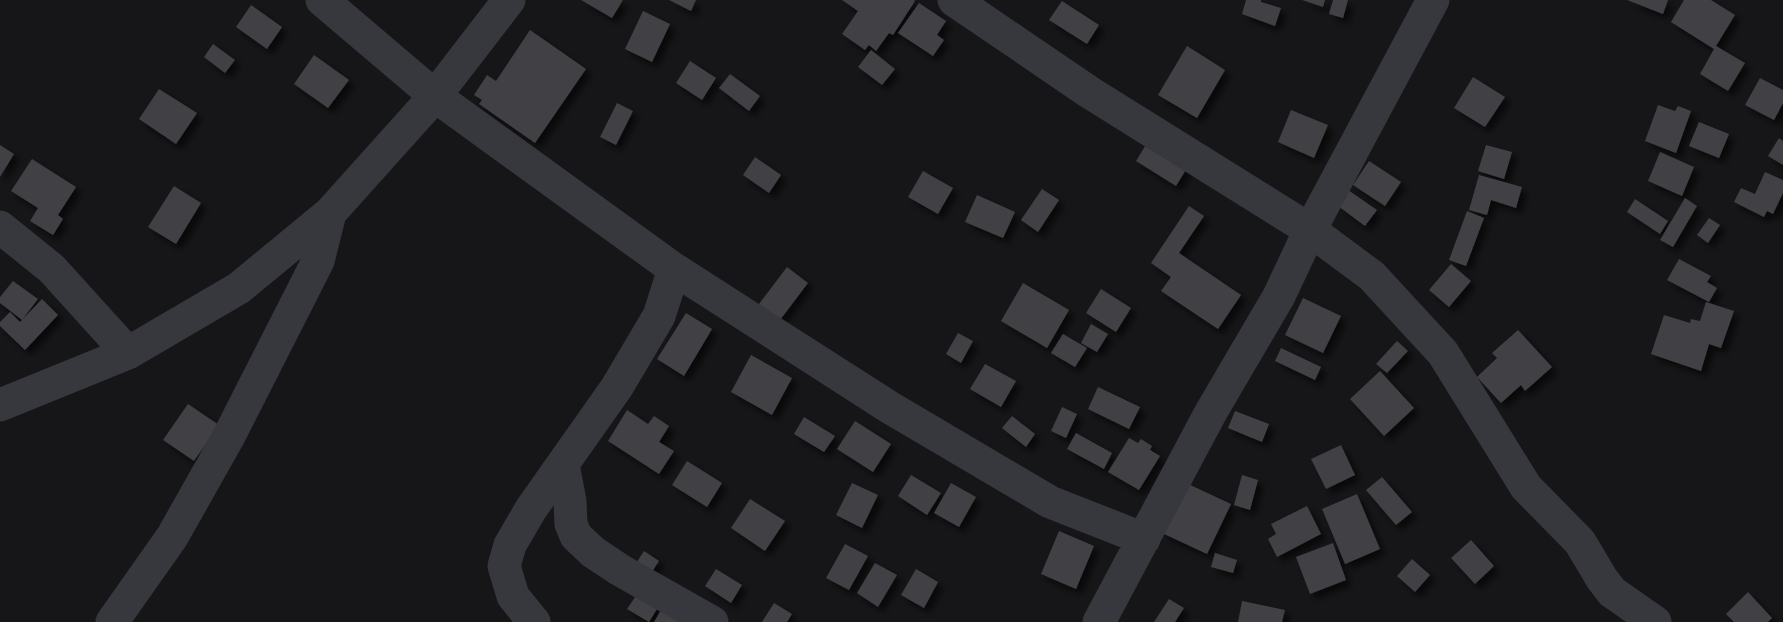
<svg xmlns="http://www.w3.org/2000/svg" width="1783" height="622" font-family="'Alegreya Sans',sans-serif">
  <defs>
    <filter id="shadow"><feDropShadow dx="5.5" dy="5.5" stdDeviation="3" flood-color="#0009"/></filter>
  </defs>
  <rect width="100%" height="100%" fill="#161618"/>
  <path fill="#404145" filter="url(#shadow)" d="M 581,0 L 623,0 L 612,18 Z
    M 669,0 L 696,0 L 691,11 Z
    M 842,0 L 914,0 L 915,1 L 893,35 L 889,33 L 876,51 L 869,45 L 865,50 L 842,34 L 858,11 Z
    M 1246,0 L 1261,0 L 1261,2 L 1281,8 L 1275,26 L 1242,14 Z
    M 1302,0 L 1325,0 L 1323,7 Z
    M 1333,0 L 1348,0 L 1343,18 L 1329,14 Z
    M 1627,0 L 1668,0 L 1663,14 Z
    M 1684,0 L 1711,0 L 1735,15 L 1716,46 L 1745,63 L 1728,91 L 1700,74 L 1714,49 L 1671,22 Z
    M 1062,1 L 1099,25 L 1087,44 L 1049,20 Z
    M 919,3 L 946,21 L 937,35 L 944,40 L 933,56 L 898,33 Z
    M 251,5 L 282,27 L 267,49 L 236,27 Z
    M 643,11 L 670,24 L 652,62 L 625,49 Z
    M 530,30 L 586,69 L 535,143 L 479,104 L 482,100 L 474,95 L 487,75 L 496,81 Z
    M 213,44 L 235,60 L 225,73 L 204,57 Z
    M 1187,46 L 1225,70 L 1197,118 L 1158,95 Z
    M 871,50 L 895,69 L 882,85 L 858,67 Z
    M 314,55 L 349,80 L 328,108 L 294,84 Z
    M 690,61 L 716,78 L 702,100 L 676,83 Z
    M 730,74 L 760,96 L 749,111 L 719,88 Z
    M 1473,77 L 1505,97 L 1485,127 L 1454,108 Z
    M 1760,78 L 1783,90 L 1783,103 L 1774,120 L 1745,105 Z
    M 159,89 L 197,113 L 176,144 L 139,119 Z
    M 617,103 L 633,111 L 616,145 L 600,137 Z
    M 1658,105 L 1675,111 L 1678,106 L 1691,111 L 1676,153 L 1645,141 Z
    M 1291,110 L 1328,125 L 1314,158 L 1278,142 Z
    M 1699,122 L 1729,134 L 1719,158 L 1689,146 Z
    M 1779,138 L 1783,141 L 1783,165 L 1768,156 Z
    M 1147,143 L 1187,168 L 1176,186 L 1136,161 Z
    M 0,145 L 14,154 L 0,177 Z
    M 1486,145 L 1512,152 L 1504,179 L 1478,171 Z
    M 1660,152 L 1694,167 L 1682,196 L 1648,181 Z
    M 755,157 L 781,175 L 769,193 L 743,175 Z
    M 32,159 L 76,187 L 58,215 L 63,219 L 53,235 L 30,221 L 38,208 L 11,191 Z
    M 1369,161 L 1401,182 L 1385,206 L 1353,185 Z
    M 923,171 L 953,188 L 938,214 L 908,197 Z
    M 1765,172 L 1783,180 L 1783,193 L 1773,214 L 1767,211 L 1764,217 L 1734,202 L 1741,188 L 1755,194 Z
    M 1479,175 L 1522,187 L 1516,208 L 1491,200 L 1487,215 L 1469,210 Z
    M 174,186 L 201,203 L 176,244 L 148,227 Z
    M 1042,189 L 1059,200 L 1038,232 L 1021,220 Z
    M 1348,190 L 1377,210 L 1365,226 L 1338,206 Z
    M 977,195 L 1015,212 L 1003,238 L 965,222 Z
    M 1685,198 L 1697,206 L 1673,247 L 1660,240 Z
    M 1635,199 L 1668,221 L 1660,234 L 1627,212 Z
    M 1189,206 L 1204,216 L 1179,253 L 1241,295 L 1218,329 L 1161,291 L 1171,277 L 1151,263 Z
    M 1467,211 L 1484,218 L 1466,266 L 1449,260 Z
    M 1709,218 L 1720,225 L 1708,243 L 1697,235 Z
    M 1679,259 L 1711,276 L 1707,282 L 1717,288 L 1709,302 L 1667,280 Z
    M 1451,264 L 1471,281 L 1449,307 L 1429,290 Z
    M 787,267 L 808,283 L 780,320 L 759,304 Z
    M 13,281 L 38,299 L 22,320 L 0,303 L 0,297 Z
    M 1023,283 L 1069,310 L 1047,348 L 1001,321 Z
    M 1101,289 L 1131,308 L 1116,332 L 1086,313 Z
    M 1303,298 L 1341,316 L 1323,353 L 1285,335 Z
    M 42,299 L 58,315 L 25,350 L 0,326 L 0,322 L 10,312 L 20,322 Z
    M 1706,302 L 1734,311 L 1721,348 L 1709,344 L 1701,371 L 1651,354 L 1664,315 L 1690,323 L 1691,319 L 1700,321 Z
    M 686,313 L 712,329 L 684,376 L 657,359 Z
    M 1091,324 L 1108,334 L 1097,352 L 1081,343 Z
    M 1518,330 L 1552,367 L 1525,391 L 1521,385 L 1501,403 L 1477,377 L 1497,358 L 1492,353 Z
    M 958,333 L 973,341 L 961,363 L 946,354 Z
    M 1063,334 L 1087,348 L 1075,367 L 1051,353 Z
    M 1397,341 L 1408,351 L 1387,373 L 1376,364 Z
    M 1281,348 L 1321,367 L 1315,380 L 1275,361 Z
    M 751,355 L 792,378 L 772,415 L 731,392 Z
    M 985,364 L 1016,381 L 1001,407 L 970,389 Z
    M 1380,371 L 1414,408 L 1384,436 L 1350,399 Z
    M 1098,387 L 1140,407 L 1129,429 L 1088,409 Z
    M 188,404 L 219,425 L 194,461 L 163,440 Z
    M 1062,407 L 1077,414 L 1066,438 L 1051,431 Z
    M 627,410 L 648,424 L 654,416 L 669,426 L 659,442 L 674,451 L 659,474 L 608,441 Z
    M 1235,411 L 1269,424 L 1262,442 L 1228,428 Z
    M 1012,416 L 1035,434 L 1026,447 L 1002,428 Z
    M 804,417 L 835,436 L 824,452 L 794,434 Z
    M 855,421 L 891,444 L 873,472 L 837,449 Z
    M 1076,433 L 1112,453 L 1104,469 L 1067,449 Z
    M 1129,438 L 1138,443 L 1141,439 L 1152,446 L 1150,450 L 1160,456 L 1139,490 L 1108,472 Z
    M 1341,445 L 1355,475 L 1326,489 L 1311,459 Z
    M 687,461 L 722,483 L 707,507 L 672,485 Z
    M 911,475 L 941,493 L 927,515 L 898,496 Z
    M 1242,475 L 1258,480 L 1250,510 L 1234,505 Z
    M 1382,477 L 1412,512 L 1396,525 L 1366,490 Z
    M 852,483 L 878,495 L 862,528 L 836,515 Z
    M 951,483 L 976,497 L 959,527 L 934,513 Z
    M 1186,483 L 1231,504 L 1207,554 L 1162,533 Z
    M 1357,494 L 1380,549 L 1345,564 L 1322,509 Z
    M 750,499 L 785,521 L 765,551 L 731,528 Z
    M 1307,506 L 1321,534 L 1277,557 L 1268,539 L 1276,534 L 1271,524 Z
    M 1059,531 L 1094,546 L 1076,589 L 1041,574 Z
    M 1471,540 L 1494,566 L 1475,584 L 1451,558 Z
    M 1333,543 L 1346,580 L 1310,594 L 1296,557 Z
    M 845,544 L 868,556 L 849,590 L 826,578 Z
    M 644,551 L 659,561 L 646,581 L 631,571 Z
    M 1215,553 L 1237,560 L 1233,573 L 1211,567 Z
    M 1412,559 L 1430,575 L 1415,592 L 1397,576 Z
    M 875,563 L 897,575 L 878,607 L 857,593 Z
    M 716,569 L 742,585 L 731,603 L 705,586 Z
    M 916,569 L 938,582 L 924,608 L 901,595 Z
    M 640,590 L 660,604 L 649,622 L 627,609 Z
    M 1748,592 L 1772,618 L 1768,622 L 1734,622 L 1726,614 Z
    M 1169,599 L 1184,608 L 1175,622 L 1154,622 Z
    M 667,600 L 697,622 L 654,622 Z
    M 1242,601 L 1285,610 L 1282,622 L 1238,622 Z
    M 774,603 L 792,614 L 787,622 L 762,622 Z"/>
  <g fill="none" stroke-linecap="round" stroke-linejoin="round">
    <path stroke="#37383d" stroke-width="33" d="M 322,0 L 435,96 L 674,269 L 889,407 L 1050,502 L 1144,539
      M 954,0 L 1089,92 L 1310,230 L 1372,276 L 1443,353 L 1526,487 L 1580,542 L 1602,579 L 1612,592 L 1655,622
      M 0,227 L 52,269 L 128,353
      M 0,405 L 128,353 L 239,288 L 330,213 L 435,96 L 509,0
      M 563,465 L 570,501 L 571,524 L 576,536 L 593,552 L 620,570 L 712,622
      M 112,622 L 172,537 L 229,436 L 318,261 L 330,213
      M 534,622 L 513,596 L 504,566 L 510,545 L 531,509 L 617,387 L 659,316 L 674,269
      M 1099,622 L 1211,412 L 1279,296 L 1310,230 L 1433,0"/>
  </g>
</svg>
